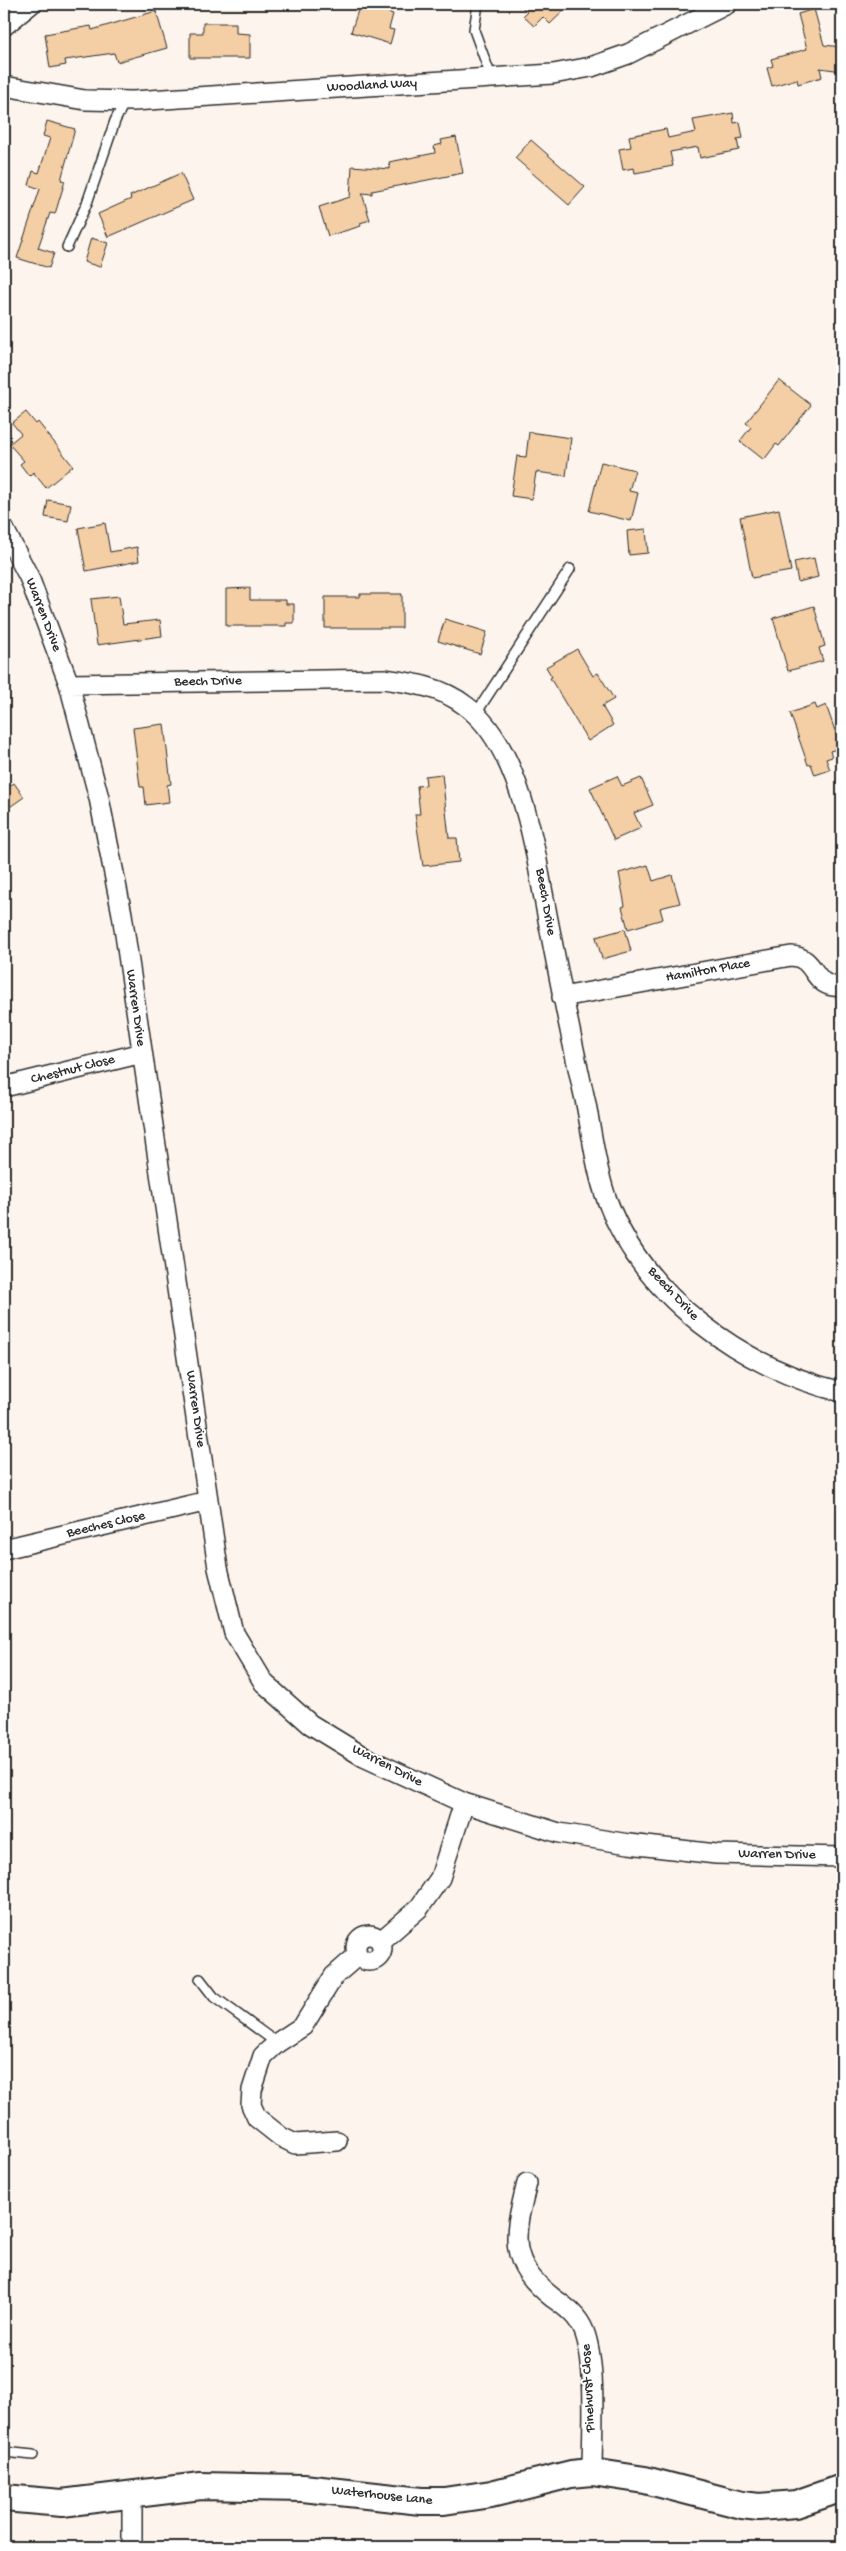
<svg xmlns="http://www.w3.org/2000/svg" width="846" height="2551" font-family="'Gochi Hand',sans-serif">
  <rect width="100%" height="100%" fill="#fdf5ed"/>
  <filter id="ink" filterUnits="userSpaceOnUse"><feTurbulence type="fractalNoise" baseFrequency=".02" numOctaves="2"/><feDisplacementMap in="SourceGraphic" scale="10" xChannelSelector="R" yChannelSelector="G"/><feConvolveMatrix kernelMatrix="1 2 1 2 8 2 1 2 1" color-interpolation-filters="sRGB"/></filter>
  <g filter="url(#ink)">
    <path fill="#f4cea4" stroke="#2b2b2b" d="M 360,4 L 392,4 L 389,13 L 393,14 L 389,29 L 394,30 L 390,44 L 351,32 Z
      M 519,4 L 571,4 L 550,24 L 543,17 L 534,26 L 523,16 L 527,12 Z
      M 814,9 L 824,45 L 842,47 L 842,71 L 820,68 L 822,77 L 798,84 L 797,79 L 772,86 L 767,68 L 773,66 L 771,59 L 807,49 L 798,14 Z
      M 156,11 L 167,48 L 117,62 L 114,53 L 65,60 L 66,65 L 50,68 L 45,34 L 91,26 L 92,30 Z
      M 203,23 L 236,23 L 236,33 L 250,34 L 250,58 L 190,58 L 190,33 L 203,33 Z
      M 733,113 L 734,123 L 740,122 L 743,138 L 737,139 L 739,150 L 700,158 L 698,147 L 670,152 L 673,166 L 635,173 L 634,168 L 623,170 L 619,149 L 631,147 L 629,136 L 666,129 L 668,138 L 696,132 L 693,120 Z
      M 47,121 L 75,129 L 61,180 L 65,181 L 55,214 L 50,213 L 38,248 L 54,253 L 49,268 L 17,258 L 40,189 L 29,185 L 33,171 L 39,173 L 50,138 L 43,136 Z
      M 456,137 L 463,173 L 372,191 L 372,194 L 362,193 L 370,220 L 360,223 L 361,226 L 328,236 L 319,207 L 350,197 L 352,166 L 390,169 L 389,162 L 435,153 L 434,146 L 442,144 L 441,140 Z
      M 531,140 L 585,187 L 569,205 L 515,158 Z
      M 181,173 L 193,200 L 108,237 L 98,214 L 131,199 L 130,196 Z
      M 91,238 L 108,243 L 100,267 L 84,262 Z
      M 779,380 L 811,405 L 779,446 L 776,444 L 764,460 L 740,441 L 751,427 L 746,423 Z
      M 26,412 L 36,424 L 38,422 L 73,466 L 46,488 L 33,472 L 29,476 L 20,464 L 24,461 L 9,444 L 21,434 L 12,423 Z
      M 529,432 L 571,438 L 566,476 L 536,472 L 532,499 L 511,496 L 517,456 L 526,457 Z
      M 601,462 L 635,470 L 629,491 L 638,493 L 631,521 L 589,511 Z
      M 48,500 L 71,504 L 68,521 L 45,517 Z
      M 779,509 L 791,571 L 752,578 L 740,517 Z
      M 105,523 L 110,552 L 137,547 L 139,561 L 86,571 L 78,528 Z
      M 646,529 L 648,553 L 629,555 L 627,531 Z
      M 814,558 L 818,577 L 798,582 L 794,562 Z
      M 250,588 L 250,600 L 286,600 L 286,604 L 294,604 L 294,623 L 286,623 L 286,626 L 226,626 L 226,589 Z
      M 360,594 L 402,594 L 402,628 L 325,628 L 325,597 L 360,597 Z
      M 119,596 L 123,624 L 160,620 L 162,636 L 97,645 L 91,599 Z
      M 814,606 L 825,646 L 819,648 L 823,661 L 788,671 L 773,618 Z
      M 445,619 L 487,632 L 480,654 L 438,641 Z
      M 577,649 L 593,676 L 598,673 L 614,699 L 602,706 L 613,725 L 588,741 L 550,678 L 552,677 L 546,667 Z
      M 815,704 L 817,709 L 826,705 L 841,748 L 830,751 L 832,757 L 826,759 L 830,770 L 815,775 L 811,764 L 808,765 L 790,713 Z
      M 164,724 L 171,784 L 167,785 L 169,802 L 146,805 L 144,787 L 140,787 L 133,728 Z
      M 442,774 L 449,838 L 457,838 L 459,862 L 423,866 L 415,814 L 420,814 L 417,786 L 426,785 L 425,776 Z
      M 617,776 L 622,786 L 641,778 L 653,805 L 634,813 L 641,828 L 614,840 L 590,788 Z
      M 14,783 L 24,797 L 4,811 L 4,790 Z
      M 648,865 L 653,881 L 672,875 L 680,903 L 660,908 L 663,919 L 628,929 L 622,907 L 625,906 L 619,873 Z
      M 625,929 L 631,951 L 602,959 L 596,937 Z"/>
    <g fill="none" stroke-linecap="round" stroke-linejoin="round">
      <g stroke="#2b2b2b" stroke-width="12">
        <path id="lane" d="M 478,4 L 474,30 L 492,79
          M 67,247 L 87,203 L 115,121 L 125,101
          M 475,715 L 570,569
          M 200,1979 L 214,1997 L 277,2043
          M 4,2452 L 33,2455"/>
      </g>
      <g stroke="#2b2b2b" stroke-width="22">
        <path id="street" d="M 4,26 L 31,4
          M 4,86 L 85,100 L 133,101 L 553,74 L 591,67 L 628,54 L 727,4
          M 4,529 L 29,577 L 69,684 L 99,798 L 122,914 L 218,1568 L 234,1633 L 264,1683 L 310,1724 L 364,1757 L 464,1803 L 559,1833 L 629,1844 L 716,1854 L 842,1857
          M 69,684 L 384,679 C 413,683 442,687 466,706 C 512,740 531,823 540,877 C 554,953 569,1029 586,1104 C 592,1134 596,1171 607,1200 C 643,1297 744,1369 842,1392
          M 562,997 L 791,956 C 818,957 811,990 842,986
          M 4,1087 L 142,1053
          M 4,1549 L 208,1501
          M356 1948a13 13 0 1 1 26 0a13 13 0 1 1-26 0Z
          M 381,1941 L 419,1908 L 440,1878 L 464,1803
          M 337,2141 L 295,2144 L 281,2137 L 257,2118 L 251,2105 L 252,2090 L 263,2056 L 277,2043 L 303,2026 L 334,1976 L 358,1955
          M 527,2183 C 514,2235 506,2261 553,2298 C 566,2307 578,2316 584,2331 C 597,2364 592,2434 592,2472
          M 132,2547 L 132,2494"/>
      </g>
      <g stroke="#2b2b2b" stroke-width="30">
        <path id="secondary" d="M 4,2498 L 62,2503 L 201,2486 L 303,2488 L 421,2501 L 444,2501 L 491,2494 L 571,2474 L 592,2472 L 645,2480 L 742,2505 L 759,2507 L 796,2504 L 842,2488"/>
      </g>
      <use href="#lane" stroke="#fff" stroke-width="9"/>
      <use href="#street" stroke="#fff" stroke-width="19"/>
      <use href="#secondary" stroke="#fff" stroke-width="26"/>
    </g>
  </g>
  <g text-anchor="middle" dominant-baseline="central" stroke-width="4" stroke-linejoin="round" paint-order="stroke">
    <g font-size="14" fill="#2b2b2b" stroke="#fff">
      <text transform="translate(372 86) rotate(-3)">Woodland Way</text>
      <text transform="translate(43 615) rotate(69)">Warren Drive</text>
      <text transform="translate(208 682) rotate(-1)">Beech Drive</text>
      <text transform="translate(545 902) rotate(80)">Beech Drive</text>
      <text transform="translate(708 971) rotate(-10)">Hamilton Place</text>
      <text transform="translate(135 1008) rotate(82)">Warren Drive</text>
      <text transform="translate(73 1070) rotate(-14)">Chestnut Close</text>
      <text transform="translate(673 1294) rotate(47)">Beech Drive</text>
      <text transform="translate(195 1409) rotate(82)">Warren Drive</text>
      <text transform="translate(106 1525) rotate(-13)">Beeches Close</text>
      <text transform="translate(387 1766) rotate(27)">Warren Drive</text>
      <text transform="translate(777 1855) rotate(1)">Warren Drive</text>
      <text transform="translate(589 2388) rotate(-93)">Pinehurst Close</text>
      <text transform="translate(382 2496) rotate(6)">Waterhouse Lane</text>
    </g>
  </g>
  <rect width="846" height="2551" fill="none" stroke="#fff" stroke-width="20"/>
  <rect x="10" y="10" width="826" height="2531" fill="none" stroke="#2b2b2b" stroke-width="2" filter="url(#ink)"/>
</svg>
